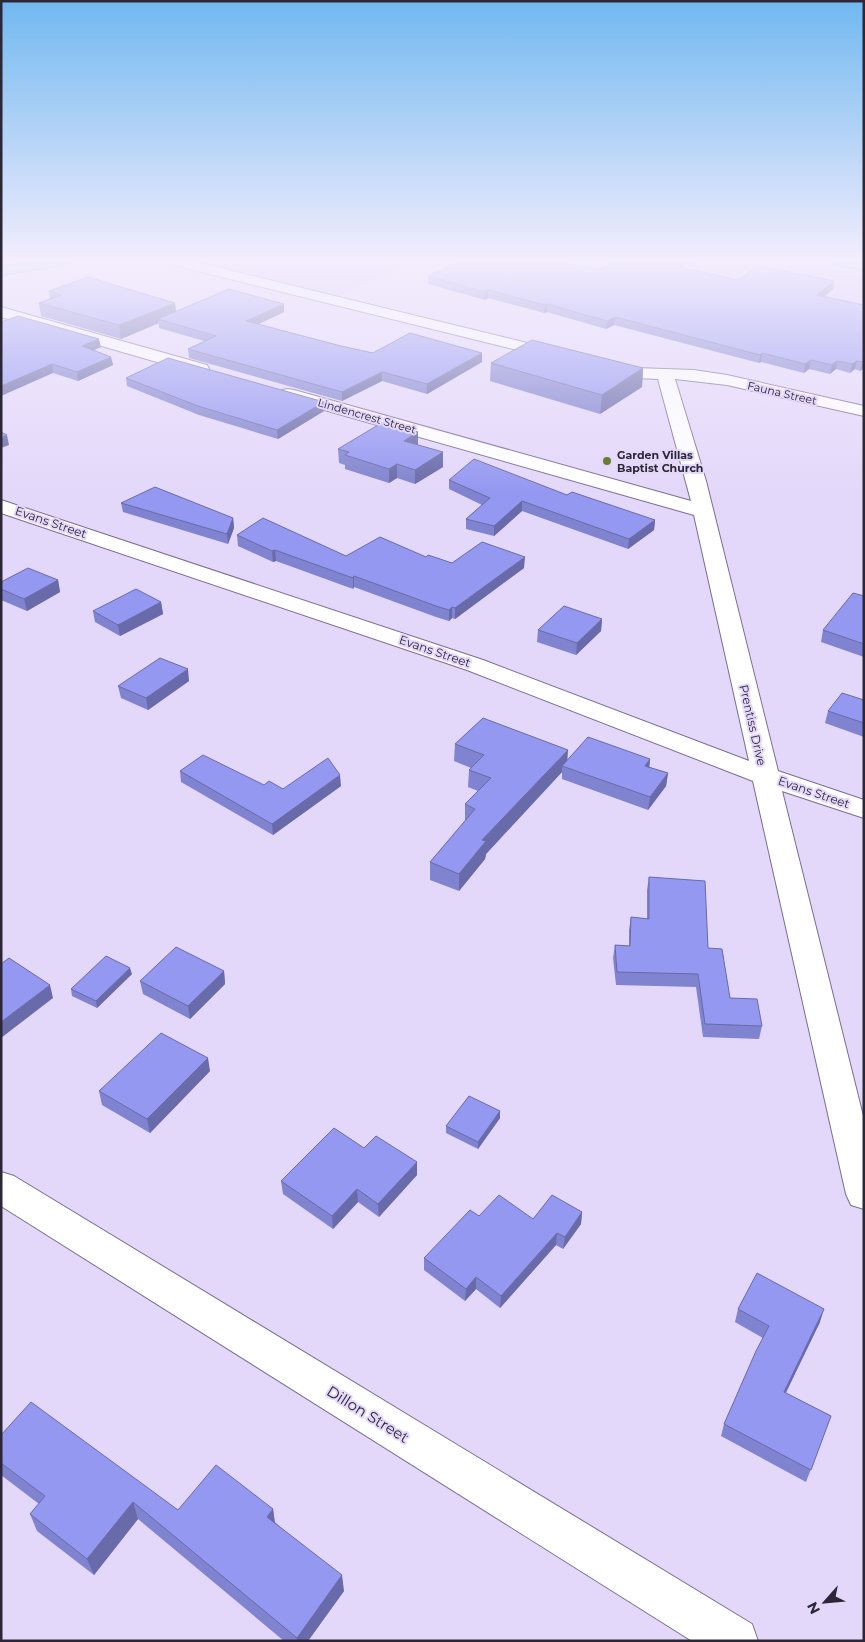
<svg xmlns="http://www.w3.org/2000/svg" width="865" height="1642" font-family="Montserrat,sans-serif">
  <rect width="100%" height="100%" fill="#e4d8fa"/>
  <path fill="#dac9fa" d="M 174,261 L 413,261 L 330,300 Z
    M 541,261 L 838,261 L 864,266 L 864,327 Z"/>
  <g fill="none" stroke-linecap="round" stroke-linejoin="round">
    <g stroke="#7a6d92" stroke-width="2">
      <path id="minor" d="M 167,261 L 192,261 L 564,352 L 566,355 L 564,358 L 558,360 L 169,264 Z
        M 1,307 L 207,365 L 209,369 L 207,373 L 195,373 L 1,317 Z
        M 607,361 L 636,368 L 694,370 L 727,375 L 864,406 L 864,416 L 727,385 L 675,379 L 706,481 L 778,771 L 864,800 L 864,818 L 782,791 L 864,1120 L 864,1209 L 851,1205 L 846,1194 L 753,781 L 467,670 L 1,513 L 1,500 L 483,660 L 749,761 L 694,515 L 282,398 L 279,394 L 282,390 L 288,389 L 294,390 L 691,501 L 658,379 L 636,378 L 601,370 L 599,366 L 601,362 Z
        M 1,1172 L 14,1176 L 752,1624 L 758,1641 L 692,1641 L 1,1206 Z"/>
    </g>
    <g stroke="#369b92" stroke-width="2">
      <path id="major" d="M 35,261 L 69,261 L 62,265 L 1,275 L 1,267 Z
        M 832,261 L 864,262 L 864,270 L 834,264 Z"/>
    </g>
    <use href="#minor" fill="#fff" fill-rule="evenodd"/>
    <use href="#major" fill="#8ae8db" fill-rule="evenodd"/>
  </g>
  <path fill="#8083cf" d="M 616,261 L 693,261 L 683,268 L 738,280 L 833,289 L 824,297 L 864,305 L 864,368 L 860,371 L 855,369 L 850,373 L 836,369 L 830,374 L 809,369 L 804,373 L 761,362 L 759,363 L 614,325 L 606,329 L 547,312 L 544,313 L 488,298 L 485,300 L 428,284 L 428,276 L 599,270 Z
    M 49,291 L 175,303 L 176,312 L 284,304 L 284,312 L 258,324 L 341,346 L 373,353 L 482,362 L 427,394 L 382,381 L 342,401 L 189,358 L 188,349 L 204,341 L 159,328 L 159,323 L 121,339 L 41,316 L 39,303 L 50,299 Z
    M 1,322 L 101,347 L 94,350 L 111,357 L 113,365 L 78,381 L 53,373 Z
    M 491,363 L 643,368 L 642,387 L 600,414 L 490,381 Z
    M 126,378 L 324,411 L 278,439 L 199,415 L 127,386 Z
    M 418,432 L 418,445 L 443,452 L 443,467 L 415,484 L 397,478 L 389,483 L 345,469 L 345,465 L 339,463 L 338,449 Z
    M 449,480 L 567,495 L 655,520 L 654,530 L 628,549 L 522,511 L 494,536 L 466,529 L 466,519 L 482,505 L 449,489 Z
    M 121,503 L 233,518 L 234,528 L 228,544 L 123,512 Z
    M 237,535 L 346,556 L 426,557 L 452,563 L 524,568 L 455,619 L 452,618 L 449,621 L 436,617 L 354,587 L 353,589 L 276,561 L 273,562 L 238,546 Z
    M 58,580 L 60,592 L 27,611 L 1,600 L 1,582 Z
    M 864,596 L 864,657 L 821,642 L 823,630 Z
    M 161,602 L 163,614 L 120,636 L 95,622 L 93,611 Z
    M 602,619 L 601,631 L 576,655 L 537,642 L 538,630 Z
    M 189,681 L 148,710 L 121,698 L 118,686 Z
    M 864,700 L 864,737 L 825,723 L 828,711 Z
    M 455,744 L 567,761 L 650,759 L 649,767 L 668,773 L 666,786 L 648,810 L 562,779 L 562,772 L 486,854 L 485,859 L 459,891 L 430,880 L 430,862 L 465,822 L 465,804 L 478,791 L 468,787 L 469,770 L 471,768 L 454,761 Z
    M 180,771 L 283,789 L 341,786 L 273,835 L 181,782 Z
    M 649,877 L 708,948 L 730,998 L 762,1026 L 759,1039 L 703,1037 L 696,987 L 616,985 L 613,958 L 615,945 L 629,946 L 629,930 L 631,917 L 647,919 L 647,890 Z
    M 224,971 L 225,984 L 190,1019 L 143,994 L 140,981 Z
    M 132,974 L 97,1008 L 72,996 L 71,989 Z
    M 210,1071 L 150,1133 L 102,1105 L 99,1091 Z
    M 500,1111 L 500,1118 L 478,1149 L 446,1133 L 446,1126 Z
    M 364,1148 L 417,1175 L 379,1217 L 358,1202 L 333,1229 L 283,1194 L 281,1181 Z
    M 582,1212 L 581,1224 L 563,1249 L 556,1245 L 500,1308 L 476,1289 L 465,1301 L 424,1270 L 424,1258 L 479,1216 L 533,1219 Z
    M 738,1309 L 820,1322 L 786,1393 L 831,1416 L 806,1482 L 721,1436 L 724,1424 L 763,1338 L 735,1322 Z
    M 1,1435 L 178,1510 L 273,1509 L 275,1522 L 344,1591 L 308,1641 L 284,1641 L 138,1519 L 94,1575 L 37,1531 L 30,1514 L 39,1504 L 1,1475 Z"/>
  <path fill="#686aa9" d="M 683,261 L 693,261 L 674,274 L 675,266 Z
    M 834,281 L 833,289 L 816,303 L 817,295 Z
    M 488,290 L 488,298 L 485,300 L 485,292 Z
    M 175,303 L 176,316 L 158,319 L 159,323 L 121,339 L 119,325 Z
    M 284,304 L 284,312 L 246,330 L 246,321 Z
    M 547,304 L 547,312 L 544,313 L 545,305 Z
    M 615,317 L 614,325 L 606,329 L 607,321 Z
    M 99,339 L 101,347 L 83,355 L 82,346 Z
    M 482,353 L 482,362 L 427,394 L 427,384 Z
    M 762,353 L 761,362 L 759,363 L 760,355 Z
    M 111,357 L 113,365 L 78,381 L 77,372 Z
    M 811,360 L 809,369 L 804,373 L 805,364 Z
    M 837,361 L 836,369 L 830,374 L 832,365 Z
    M 857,361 L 855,369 L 850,373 L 852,364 Z
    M 864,361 L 864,368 L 860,371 L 862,362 Z
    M 52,364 L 53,373 L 1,396 L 1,386 Z
    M 643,368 L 642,387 L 600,414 L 602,395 Z
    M 382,372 L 382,381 L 342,401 L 342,392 Z
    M 324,402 L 324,411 L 278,439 L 277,430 Z
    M 418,432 L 418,446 L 404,441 Z
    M 7,435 L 9,445 L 1,448 L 1,438 Z
    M 443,452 L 443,467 L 415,484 L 415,470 Z
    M 397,464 L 397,478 L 389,483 L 389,469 Z
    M 522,501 L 522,511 L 494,536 L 494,526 Z
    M 233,518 L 234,528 L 228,544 L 227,534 Z
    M 655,520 L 654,530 L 628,549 L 629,539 Z
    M 275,550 L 276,561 L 273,562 L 272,551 Z
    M 525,557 L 524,568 L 455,619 L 455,608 Z
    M 354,576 L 354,587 L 353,589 L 353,578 Z
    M 58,580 L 60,592 L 27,611 L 24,599 Z
    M 161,602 L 163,614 L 120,636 L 118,625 Z
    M 452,607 L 452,618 L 449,621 L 449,610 Z
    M 602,619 L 601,631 L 576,655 L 577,643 Z
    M 188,669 L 189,681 L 148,710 L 146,698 Z
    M 568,750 L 567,767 L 562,766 L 562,772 L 486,854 L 485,859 L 459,891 L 459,874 L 482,840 Z
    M 650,759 L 649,771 L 645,766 Z
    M 668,773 L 666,786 L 648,810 L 650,797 Z
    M 340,775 L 341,786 L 273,835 L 272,824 Z
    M 130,968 L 132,974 L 97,1008 L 96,1001 Z
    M 224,971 L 225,984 L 190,1019 L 188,1006 Z
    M 50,985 L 53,998 L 1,1038 L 1,1022 Z
    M 208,1058 L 210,1071 L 150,1133 L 147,1119 Z
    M 500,1111 L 500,1118 L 478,1149 L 478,1142 Z
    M 417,1162 L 417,1175 L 379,1217 L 378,1204 Z
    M 357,1189 L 358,1202 L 333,1229 L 332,1216 Z
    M 582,1212 L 581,1224 L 563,1249 L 565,1237 Z
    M 557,1233 L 556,1245 L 500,1308 L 501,1296 Z
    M 476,1277 L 476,1289 L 465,1301 L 466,1289 Z
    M 824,1309 L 820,1322 L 780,1404 L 784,1392 Z
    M 133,1502 L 138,1519 L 94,1575 L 87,1559 Z
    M 273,1509 L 275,1526 L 267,1517 Z
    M 342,1575 L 344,1591 L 308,1641 L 297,1641 L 297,1638 Z"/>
  <path fill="#9598f1" stroke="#686aa9" d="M 462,261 L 558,261 L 599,270 L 616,261 L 683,261 L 675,266 L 738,280 L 758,266 L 834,281 L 817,295 L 864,305 L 864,361 L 862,362 L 857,361 L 852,364 L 837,361 L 832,365 L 811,360 L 805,364 L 762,353 L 760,355 L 615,317 L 607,321 L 547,304 L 545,305 L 488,290 L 485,292 L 428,276 Z
    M 88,277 L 175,303 L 119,325 L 39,303 L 61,295 L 49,291 Z
    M 229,289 L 284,304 L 246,321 L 341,346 L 373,353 L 410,333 L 482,353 L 427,384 L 382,372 L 342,392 L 188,349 L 216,336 L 158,319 Z
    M 18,316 L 99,339 L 82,346 L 111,357 L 77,372 L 52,364 L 1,386 L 1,322 Z
    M 532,340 L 643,368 L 602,395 L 491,363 Z
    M 168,358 L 324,402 L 277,430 L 198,406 L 126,378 Z
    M 383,422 L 418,432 L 404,441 L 443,452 L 415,470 L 397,464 L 389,469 L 345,455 L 349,452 L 338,449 Z
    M 1,432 L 7,435 L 1,438 Z
    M 474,459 L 567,495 L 572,492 L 655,520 L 629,539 L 522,501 L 494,526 L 466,519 L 490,498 L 449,480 Z
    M 155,487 L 233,518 L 227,534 L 121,503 Z
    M 263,518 L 346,556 L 380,537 L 426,557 L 428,555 L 452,563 L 482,542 L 525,557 L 455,608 L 452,607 L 449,610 L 436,606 L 354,576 L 353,578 L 275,550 L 272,551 L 237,535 Z
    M 28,568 L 58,580 L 24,599 L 1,589 L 1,582 Z
    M 136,589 L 161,602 L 118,625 L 93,611 Z
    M 853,593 L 864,596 L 864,644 L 823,630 Z
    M 564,606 L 602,619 L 577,643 L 538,630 Z
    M 160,658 L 188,669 L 146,698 L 118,686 Z
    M 842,693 L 864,700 L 864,723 L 828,711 Z
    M 483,718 L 568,750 L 482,840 L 486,841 L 459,874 L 430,862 L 475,809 L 465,804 L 491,778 L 469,770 L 484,755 L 455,744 Z
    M 588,737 L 650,759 L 645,766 L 668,773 L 650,797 L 562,766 Z
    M 203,755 L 264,785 L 269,781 L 283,789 L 328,758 L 340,775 L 272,824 L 180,771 Z
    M 649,877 L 705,881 L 708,948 L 722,949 L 730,998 L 757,999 L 762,1026 L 705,1024 L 698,974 L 617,972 L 615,945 L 630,946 L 631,917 L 649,919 Z
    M 176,947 L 224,971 L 188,1006 L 140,981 Z
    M 106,956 L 130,968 L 96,1001 L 71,989 Z
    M 9,958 L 50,985 L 1,1022 L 1,964 Z
    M 161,1033 L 208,1058 L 147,1119 L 99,1091 Z
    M 469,1096 L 500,1111 L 478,1142 L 446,1126 Z
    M 334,1128 L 364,1148 L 376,1136 L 417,1162 L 378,1204 L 357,1189 L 332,1216 L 281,1181 Z
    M 499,1195 L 533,1219 L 552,1195 L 582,1212 L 565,1237 L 557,1233 L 501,1296 L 476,1277 L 466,1289 L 424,1258 L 470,1210 L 479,1216 Z
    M 757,1273 L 824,1309 L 784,1392 L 831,1416 L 811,1470 L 724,1424 L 756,1351 L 769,1326 L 738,1309 Z
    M 31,1402 L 178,1510 L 216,1465 L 273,1509 L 267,1517 L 342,1575 L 297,1638 L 133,1502 L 87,1559 L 30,1514 L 45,1496 L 1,1463 L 1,1435 Z"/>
  <linearGradient id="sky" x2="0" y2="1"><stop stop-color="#70b8f0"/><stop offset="0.53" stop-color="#f3edfd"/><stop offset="1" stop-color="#f3edfd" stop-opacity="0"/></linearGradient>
  <rect width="865" height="491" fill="url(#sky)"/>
  <circle fill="#6a7d2c" stroke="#e4d8fa" stroke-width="2" cx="607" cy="461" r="5"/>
  <g text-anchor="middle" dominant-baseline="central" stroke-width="4" stroke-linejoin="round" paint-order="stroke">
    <g font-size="11" fill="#2c2737" stroke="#e4d8fa">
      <text transform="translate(782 393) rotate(13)">Fauna Street</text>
      <text transform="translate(367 416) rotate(16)">Lindencrest Street</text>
    </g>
    <g font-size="11" font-weight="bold" fill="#2c2737" stroke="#e4d8fa" text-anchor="start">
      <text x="617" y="455">Garden Villas<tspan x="617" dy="13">Baptist Church</tspan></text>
    </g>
    <g font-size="12" fill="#2c2737" stroke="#e4d8fa">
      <text transform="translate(51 522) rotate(19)">Evans Street</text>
      <text transform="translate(435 651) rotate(19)">Evans Street</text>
      <text transform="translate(753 725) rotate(77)">Prentiss Drive</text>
      <text transform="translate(814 792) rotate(19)">Evans Street</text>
    </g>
    <g font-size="15" fill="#2c2737" stroke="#e4d8fa">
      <text transform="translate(368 1414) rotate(32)">Dillon Street</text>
    </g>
  </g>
  <rect width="865" height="1642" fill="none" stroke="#2c2737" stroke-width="5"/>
  <g transform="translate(825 1602) rotate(243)" stroke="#e4d8fa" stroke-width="4" paint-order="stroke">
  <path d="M0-4L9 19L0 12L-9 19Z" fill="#2c2737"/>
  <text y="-8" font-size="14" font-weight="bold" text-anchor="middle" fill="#2c2737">N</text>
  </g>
</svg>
